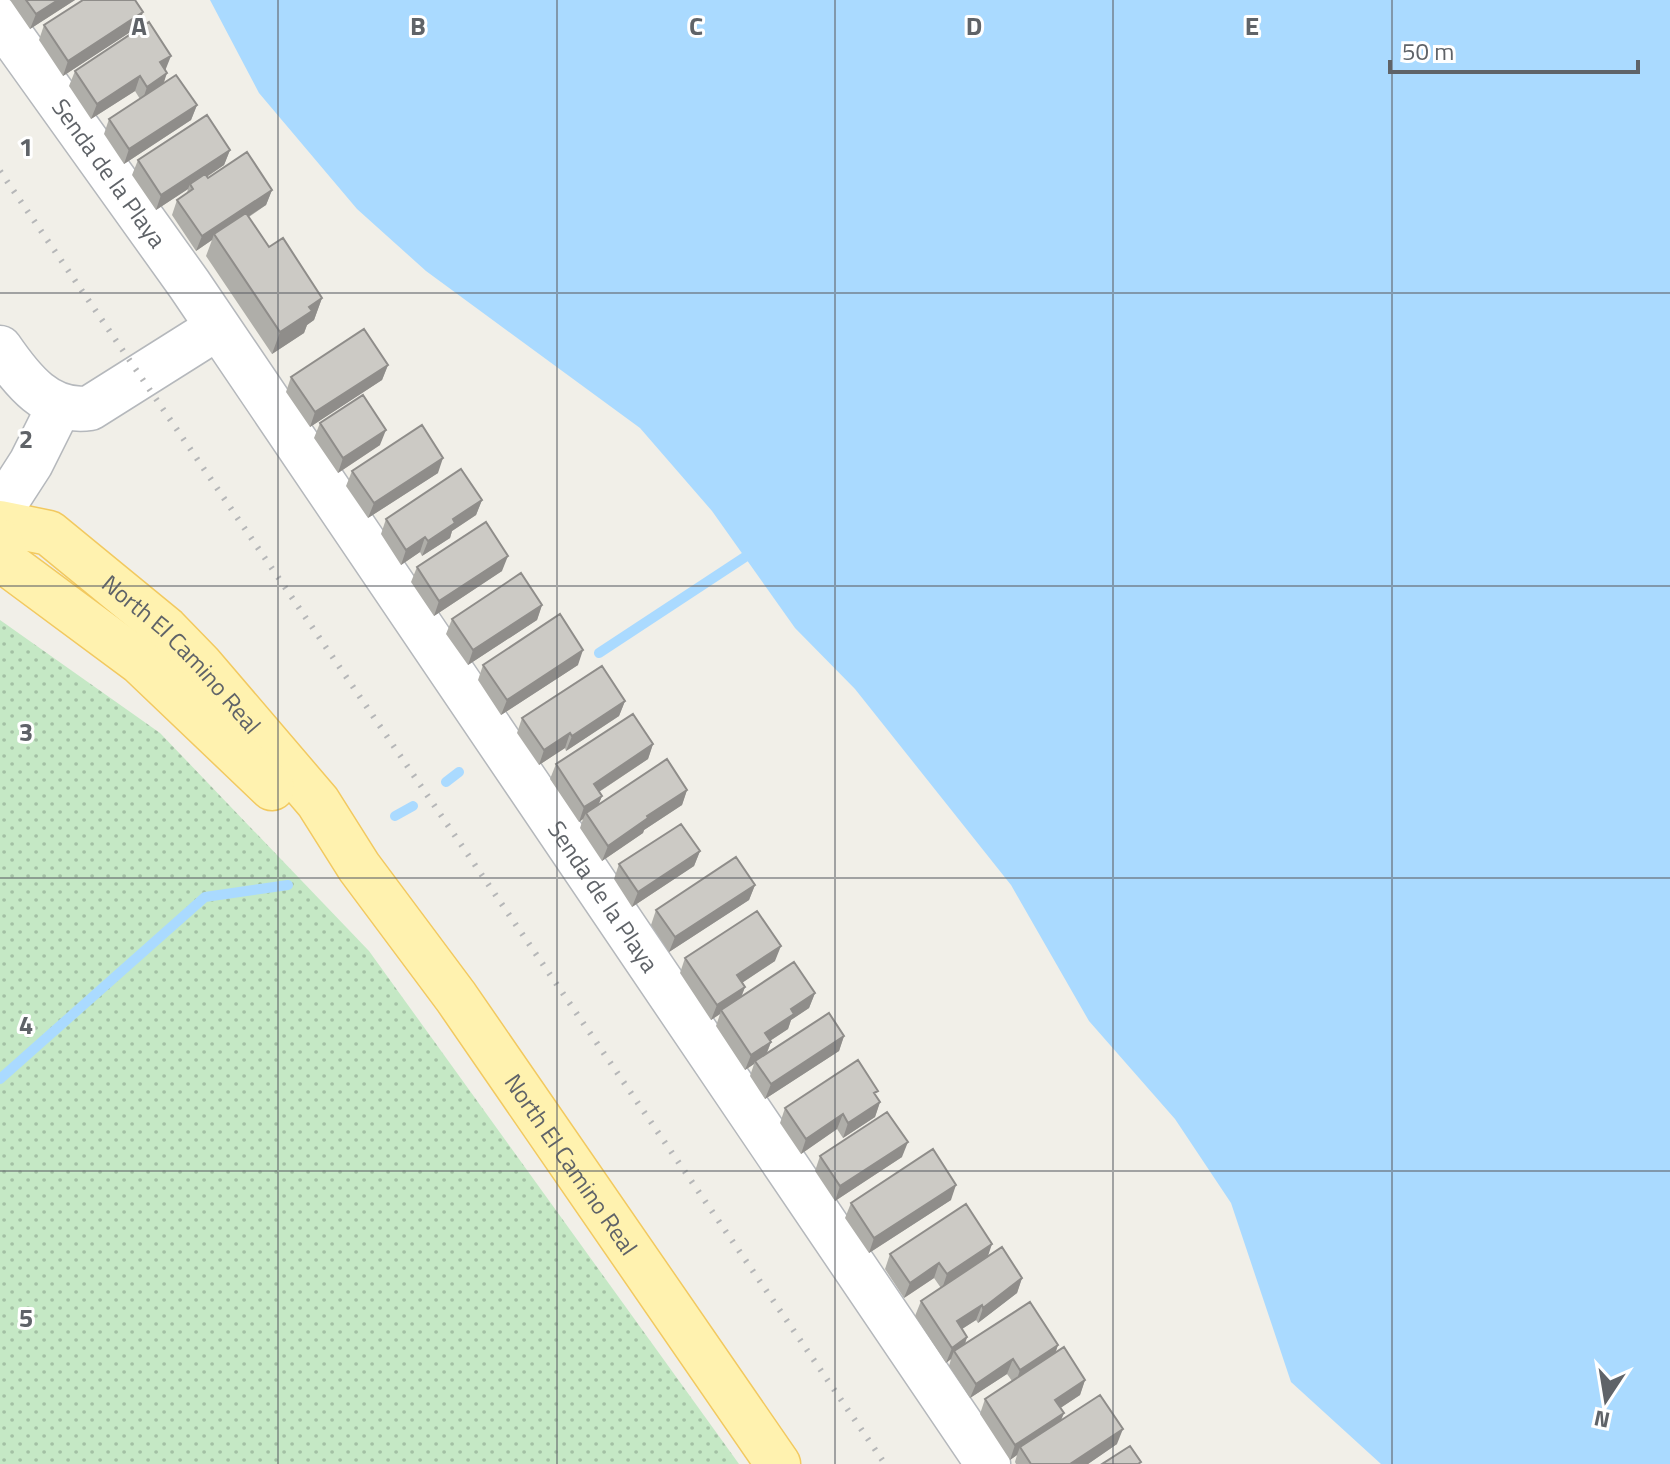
<svg xmlns="http://www.w3.org/2000/svg" width="1670" height="1464" font-family="'Titillium Web',sans-serif">
  <defs>
    <pattern id="grass-dots" width="8" height="8" patternUnits="userSpaceOnUse" patternTransform="scale(2)"><rect width="8" height="8" fill="#c5e8c5"/><path d="M2 2h.1M6 6h.1" fill="none" stroke="#a3c0a4" stroke-width="1.8" stroke-linecap="round"/></pattern>
  </defs>
  <rect width="100%" height="100%" fill="#f1efe8"/>
  <path fill="url(#grass-dots)" d="M 0,620 L 160,733 L 369,951 L 739,1464 L 0,1464 Z"/>
  <path fill="#aadaff" d="M 210,0 L 1670,0 L 1670,1464 L 1381,1464 L 1291,1382 L 1231,1203 L 1175,1119 L 1089,1021 L 1011,885 L 855,689 L 795,628 L 712,511 L 640,428 L 426,271 L 357,209 L 259,93 Z"/>
  <g fill="none" stroke-linecap="round" stroke-linejoin="round">
    <path stroke="#aadaff" stroke-width="10" d="M 599,653 L 745,557
      M 446,782 L 459,772
      M 395,816 L 413,806
      M 0,1079 L 205,897 L 288,885"/>
    <g stroke="#b5b8bc" stroke-width="47">
      <g id="minor">
        <path id="s1" d="M 0,20 L 189,284 L 988,1464"/>
        <path d="M 0,348 C 22,380 48,414 90,408 L 217,328"/>
        <path d="M 0,511 L 31,463 L 59,407"/>
      </g>
    </g>
    <g stroke="#f2c960" stroke-width="47">
      <g id="major">
        <path id="s2" d="M 0,523 L 49,533 L 166,629 L 200,664 L 318,802 L 359,867 L 456,997 L 778,1464"/>
        <path d="M 0,541 L 9,565 L 140,662 L 272,788"/>
      </g>
    </g>
    <use href="#minor" stroke="#fff" stroke-width="44"/>
    <use href="#major" stroke="#fff2af" stroke-width="44"/>
    <path stroke="#b6b7b8" stroke-width="6" stroke-dasharray="2 10" stroke-linecap="butt" d="M 0,171 L 885,1464"/>
  </g>
  <path fill="#afaea9" d="M 10,0 L 75,0 L 30,29 Z
    M 44,25 L 138,27 L 63,76 L 39,40 Z
    M 165,70 L 164,83 L 197,105 L 191,120 L 124,164 L 104,134 L 109,119 L 140,99 L 135,91 L 91,119 L 69,86 L 75,71 Z
    M 230,150 L 224,165 L 207,177 L 208,178 L 272,190 L 266,205 L 249,217 L 269,247 L 322,298 L 314,320 L 307,325 L 304,333 L 272,354 L 206,256 L 212,240 L 196,251 L 172,215 L 177,200 L 187,193 L 188,189 L 156,210 L 132,175 L 138,160 Z
    M 388,365 L 382,380 L 310,427 L 286,392 L 291,377 Z
    M 320,423 L 380,445 L 338,473 L 314,438 Z
    M 352,471 L 438,473 L 368,518 L 346,486 Z
    M 482,500 L 476,515 L 452,531 L 450,538 L 422,556 L 420,552 L 401,565 L 381,534 L 386,519 Z
    M 417,567 L 502,571 L 434,616 L 411,582 Z
    M 542,605 L 537,620 L 468,665 L 446,634 L 452,619 Z
    M 483,665 L 578,665 L 501,715 L 478,680 Z
    M 625,701 L 619,716 L 566,751 L 565,748 L 539,765 L 517,733 L 522,718 Z
    M 653,744 L 648,759 L 599,792 L 602,796 L 598,805 L 687,790 L 682,805 L 644,830 L 643,833 L 602,861 L 580,828 L 583,819 L 579,822 L 550,779 L 556,764 Z
    M 700,851 L 694,866 L 632,907 L 614,879 L 619,864 Z
    M 755,885 L 749,900 L 669,952 L 651,925 L 656,910 Z
    M 685,958 L 775,961 L 742,983 L 745,987 L 741,998 L 815,993 L 809,1008 L 791,1020 L 788,1029 L 770,1041 L 771,1042 L 767,1053 L 844,1036 L 839,1051 L 765,1099 L 750,1076 L 754,1064 L 745,1070 L 716,1026 L 720,1014 L 711,1020 L 680,973 Z
    M 876,1096 L 880,1102 L 875,1117 L 843,1138 L 837,1129 L 801,1154 L 780,1123 L 785,1108 Z
    M 820,1156 L 902,1157 L 835,1201 L 815,1171 Z
    M 951,1200 L 869,1253 L 845,1218 L 851,1203 Z
    M 890,1254 L 988,1257 L 1022,1278 L 1017,1293 L 978,1323 L 976,1320 L 962,1329 L 967,1337 L 965,1345 L 1058,1345 L 1055,1353 L 1085,1380 L 1080,1395 L 1060,1408 L 1061,1420 L 1117,1444 L 1088,1464 L 1016,1464 L 1015,1462 L 1017,1455 L 1010,1460 L 980,1414 L 985,1399 L 1012,1381 L 1007,1374 L 970,1398 L 949,1366 L 951,1359 L 946,1363 L 915,1316 L 921,1301 L 941,1288 L 934,1278 L 904,1298 L 885,1269 Z"/>
  <path fill="#8f8d8a" d="M 58,0 L 75,0 L 30,29 L 36,14 Z
    M 143,12 L 138,27 L 63,76 L 68,61 Z
    M 171,56 L 165,71 L 160,62 Z
    M 167,73 L 162,88 L 142,102 L 147,87 Z
    M 140,76 L 135,91 L 91,119 L 97,104 Z
    M 197,105 L 191,120 L 124,164 L 129,149 Z
    M 230,150 L 224,165 L 191,187 L 190,184 L 188,189 L 156,210 L 161,195 Z
    M 272,190 L 266,205 L 217,237 L 214,234 L 212,240 L 196,251 L 202,236 Z
    M 322,298 L 314,320 L 307,325 L 304,333 L 272,354 L 280,332 L 309,307 Z
    M 388,365 L 382,380 L 310,427 L 315,412 Z
    M 386,430 L 380,445 L 338,473 L 343,458 Z
    M 443,458 L 438,473 L 368,518 L 374,503 Z
    M 482,500 L 476,515 L 452,531 L 450,538 L 422,556 L 428,541 L 453,519 Z
    M 425,537 L 420,552 L 401,565 L 406,550 Z
    M 508,556 L 502,571 L 434,616 L 439,601 Z
    M 542,605 L 537,620 L 468,665 L 473,650 Z
    M 583,650 L 578,665 L 501,715 L 507,700 Z
    M 625,701 L 619,716 L 566,751 L 572,736 Z
    M 570,733 L 565,748 L 539,765 L 544,750 Z
    M 653,744 L 648,759 L 588,799 L 594,784 Z
    M 687,790 L 682,805 L 644,830 L 643,833 L 602,861 L 608,846 L 647,816 Z
    M 602,796 L 596,811 L 586,813 L 583,819 L 579,822 L 584,807 Z
    M 700,851 L 694,866 L 632,907 L 638,892 Z
    M 755,885 L 749,900 L 669,952 L 675,937 Z
    M 781,946 L 775,961 L 731,990 L 737,975 Z
    M 745,987 L 739,1002 L 721,1010 L 720,1014 L 711,1020 L 717,1005 Z
    M 815,993 L 809,1008 L 791,1020 L 788,1029 L 759,1048 L 765,1033 L 791,1009 Z
    M 844,1036 L 839,1051 L 765,1099 L 771,1084 Z
    M 771,1042 L 765,1057 L 755,1061 L 754,1064 L 745,1070 L 751,1055 Z
    M 880,1102 L 875,1117 L 843,1138 L 848,1123 Z
    M 843,1114 L 837,1129 L 801,1154 L 806,1139 Z
    M 908,1142 L 902,1157 L 835,1201 L 840,1186 Z
    M 956,1185 L 951,1200 L 869,1253 L 874,1238 Z
    M 992,1244 L 987,1259 L 942,1289 L 947,1274 Z
    M 939,1263 L 934,1278 L 904,1298 L 910,1283 Z
    M 1022,1278 L 1017,1293 L 978,1323 L 983,1308 Z
    M 982,1305 L 976,1320 L 951,1336 L 957,1321 Z
    M 967,1337 L 962,1352 L 954,1351 L 951,1359 L 946,1363 L 952,1348 Z
    M 1058,1345 L 1053,1360 L 1015,1385 L 1020,1370 Z
    M 1013,1359 L 1007,1374 L 970,1398 L 976,1384 Z
    M 1085,1380 L 1080,1395 L 1050,1415 L 1055,1400 Z
    M 1064,1413 L 1058,1428 L 1020,1447 L 1017,1455 L 1010,1460 L 1015,1445 Z
    M 1123,1429 L 1117,1444 L 1088,1464 L 1070,1464 Z"/>
  <path fill="#cccac5" stroke="#8f8d8a" stroke-width="2" d="M 26,0 L 58,0 L 36,14 Z
    M 83,0 L 135,0 L 143,12 L 68,61 L 44,25 Z
    M 149,22 L 171,56 L 160,62 L 167,73 L 147,87 L 140,76 L 97,104 L 75,71 Z
    M 176,75 L 197,105 L 129,149 L 109,119 Z
    M 207,115 L 230,150 L 161,195 L 138,160 Z
    M 247,152 L 272,190 L 202,236 L 177,200 L 193,189 L 190,184 L 205,174 L 208,178 Z
    M 246,213 L 269,247 L 283,238 L 322,298 L 309,307 L 312,311 L 280,332 L 214,234 Z
    M 364,329 L 388,365 L 315,412 L 291,377 Z
    M 363,395 L 386,430 L 343,458 L 320,423 Z
    M 422,425 L 443,458 L 374,503 L 352,471 Z
    M 461,469 L 482,500 L 453,519 L 455,523 L 428,541 L 425,537 L 406,550 L 386,519 Z
    M 486,522 L 508,556 L 439,601 L 417,567 Z
    M 521,573 L 542,605 L 473,650 L 452,619 Z
    M 560,614 L 583,650 L 507,700 L 483,665 Z
    M 602,666 L 625,701 L 572,736 L 570,733 L 544,750 L 522,718 Z
    M 633,714 L 653,744 L 594,784 L 602,796 L 584,807 L 556,764 Z
    M 667,759 L 687,790 L 647,816 L 648,818 L 608,846 L 586,813 Z
    M 681,824 L 700,851 L 638,892 L 619,864 Z
    M 736,857 L 755,885 L 675,937 L 656,910 Z
    M 757,911 L 781,946 L 737,975 L 745,987 L 717,1005 L 685,958 Z
    M 794,962 L 815,993 L 791,1009 L 794,1014 L 765,1033 L 771,1042 L 751,1055 L 721,1010 Z
    M 829,1013 L 844,1036 L 771,1084 L 755,1061 Z
    M 858,1060 L 878,1091 L 874,1093 L 880,1102 L 848,1123 L 843,1114 L 806,1139 L 785,1108 Z
    M 887,1112 L 908,1142 L 840,1186 L 820,1156 Z
    M 933,1149 L 956,1185 L 874,1238 L 851,1203 Z
    M 966,1204 L 992,1244 L 947,1274 L 939,1263 L 910,1283 L 890,1254 Z
    M 1002,1247 L 1022,1278 L 983,1308 L 982,1305 L 957,1321 L 967,1337 L 952,1348 L 921,1301 Z
    M 1030,1302 L 1058,1345 L 1020,1370 L 1013,1359 L 976,1384 L 954,1351 Z
    M 1064,1347 L 1085,1380 L 1055,1400 L 1064,1413 L 1015,1445 L 985,1399 Z
    M 1100,1395 L 1123,1429 L 1070,1464 L 1031,1464 L 1020,1447 Z
    M 1130,1446 L 1141,1462 L 1138,1464 L 1102,1464 Z"/>
  <path fill="none" stroke="#5f6368" stroke-width="2" stroke-opacity="0.55" d="M 278,0 L 278,1464M 557,0 L 557,1464M 835,0 L 835,1464M 1113,0 L 1113,1464M 1392,0 L 1392,1464M 0,293 L 1670,293M 0,586 L 1670,586M 0,878 L 1670,878M 0,1171 L 1670,1171"/>
  <g text-anchor="middle" dominant-baseline="central" stroke-width="6" stroke-linejoin="round" paint-order="stroke">
    <g font-size="24" fill="#5f6368" stroke="#fff">
      <text stroke="none"><textPath href="#s1" startOffset="188">Senda de la Playa</textPath></text>
      <text stroke="none"><textPath href="#s2" startOffset="230">North El Camino Real</textPath></text>
      <text stroke="none"><textPath href="#s1" startOffset="1064">Senda de la Playa</textPath></text>
      <text stroke="none"><textPath href="#s2" startOffset="874">North El Camino Real</textPath></text>
    </g>
  </g>
  <g font-size="26" text-anchor="middle" font-weight="bold" fill="#5f6368" stroke="#fff" stroke-width="6" stroke-linejoin="round" paint-order="stroke">
    <text x="139" y="35">A</text>
    <text x="418" y="35">B</text>
    <text x="696" y="35">C</text>
    <text x="974" y="35">D</text>
    <text x="1252" y="35">E</text>
    <text x="26" y="156">1</text>
    <text x="26" y="448">2</text>
    <text x="26" y="741">3</text>
    <text x="26" y="1034">4</text>
    <text x="26" y="1327">5</text>
  </g>
  <g transform="translate(1606 1400) rotate(192)" stroke="#ffffff" stroke-width="6" paint-order="stroke">
  <path d="M0-6L14 30L0 20L-14 30Z" fill="#5f6368"/>
  <text y="-12" font-size="22" font-weight="bold" text-anchor="middle" fill="#5f6368">N</text>
  </g>
  <path d="M1390 60v12h248v-12" fill="none" stroke="#5f6368" stroke-width="4"/>
  <text x="1402" y="60" font-size="24" fill="#5f6368" stroke="#ffffff" stroke-width="6" paint-order="stroke">50 m</text>
</svg>
